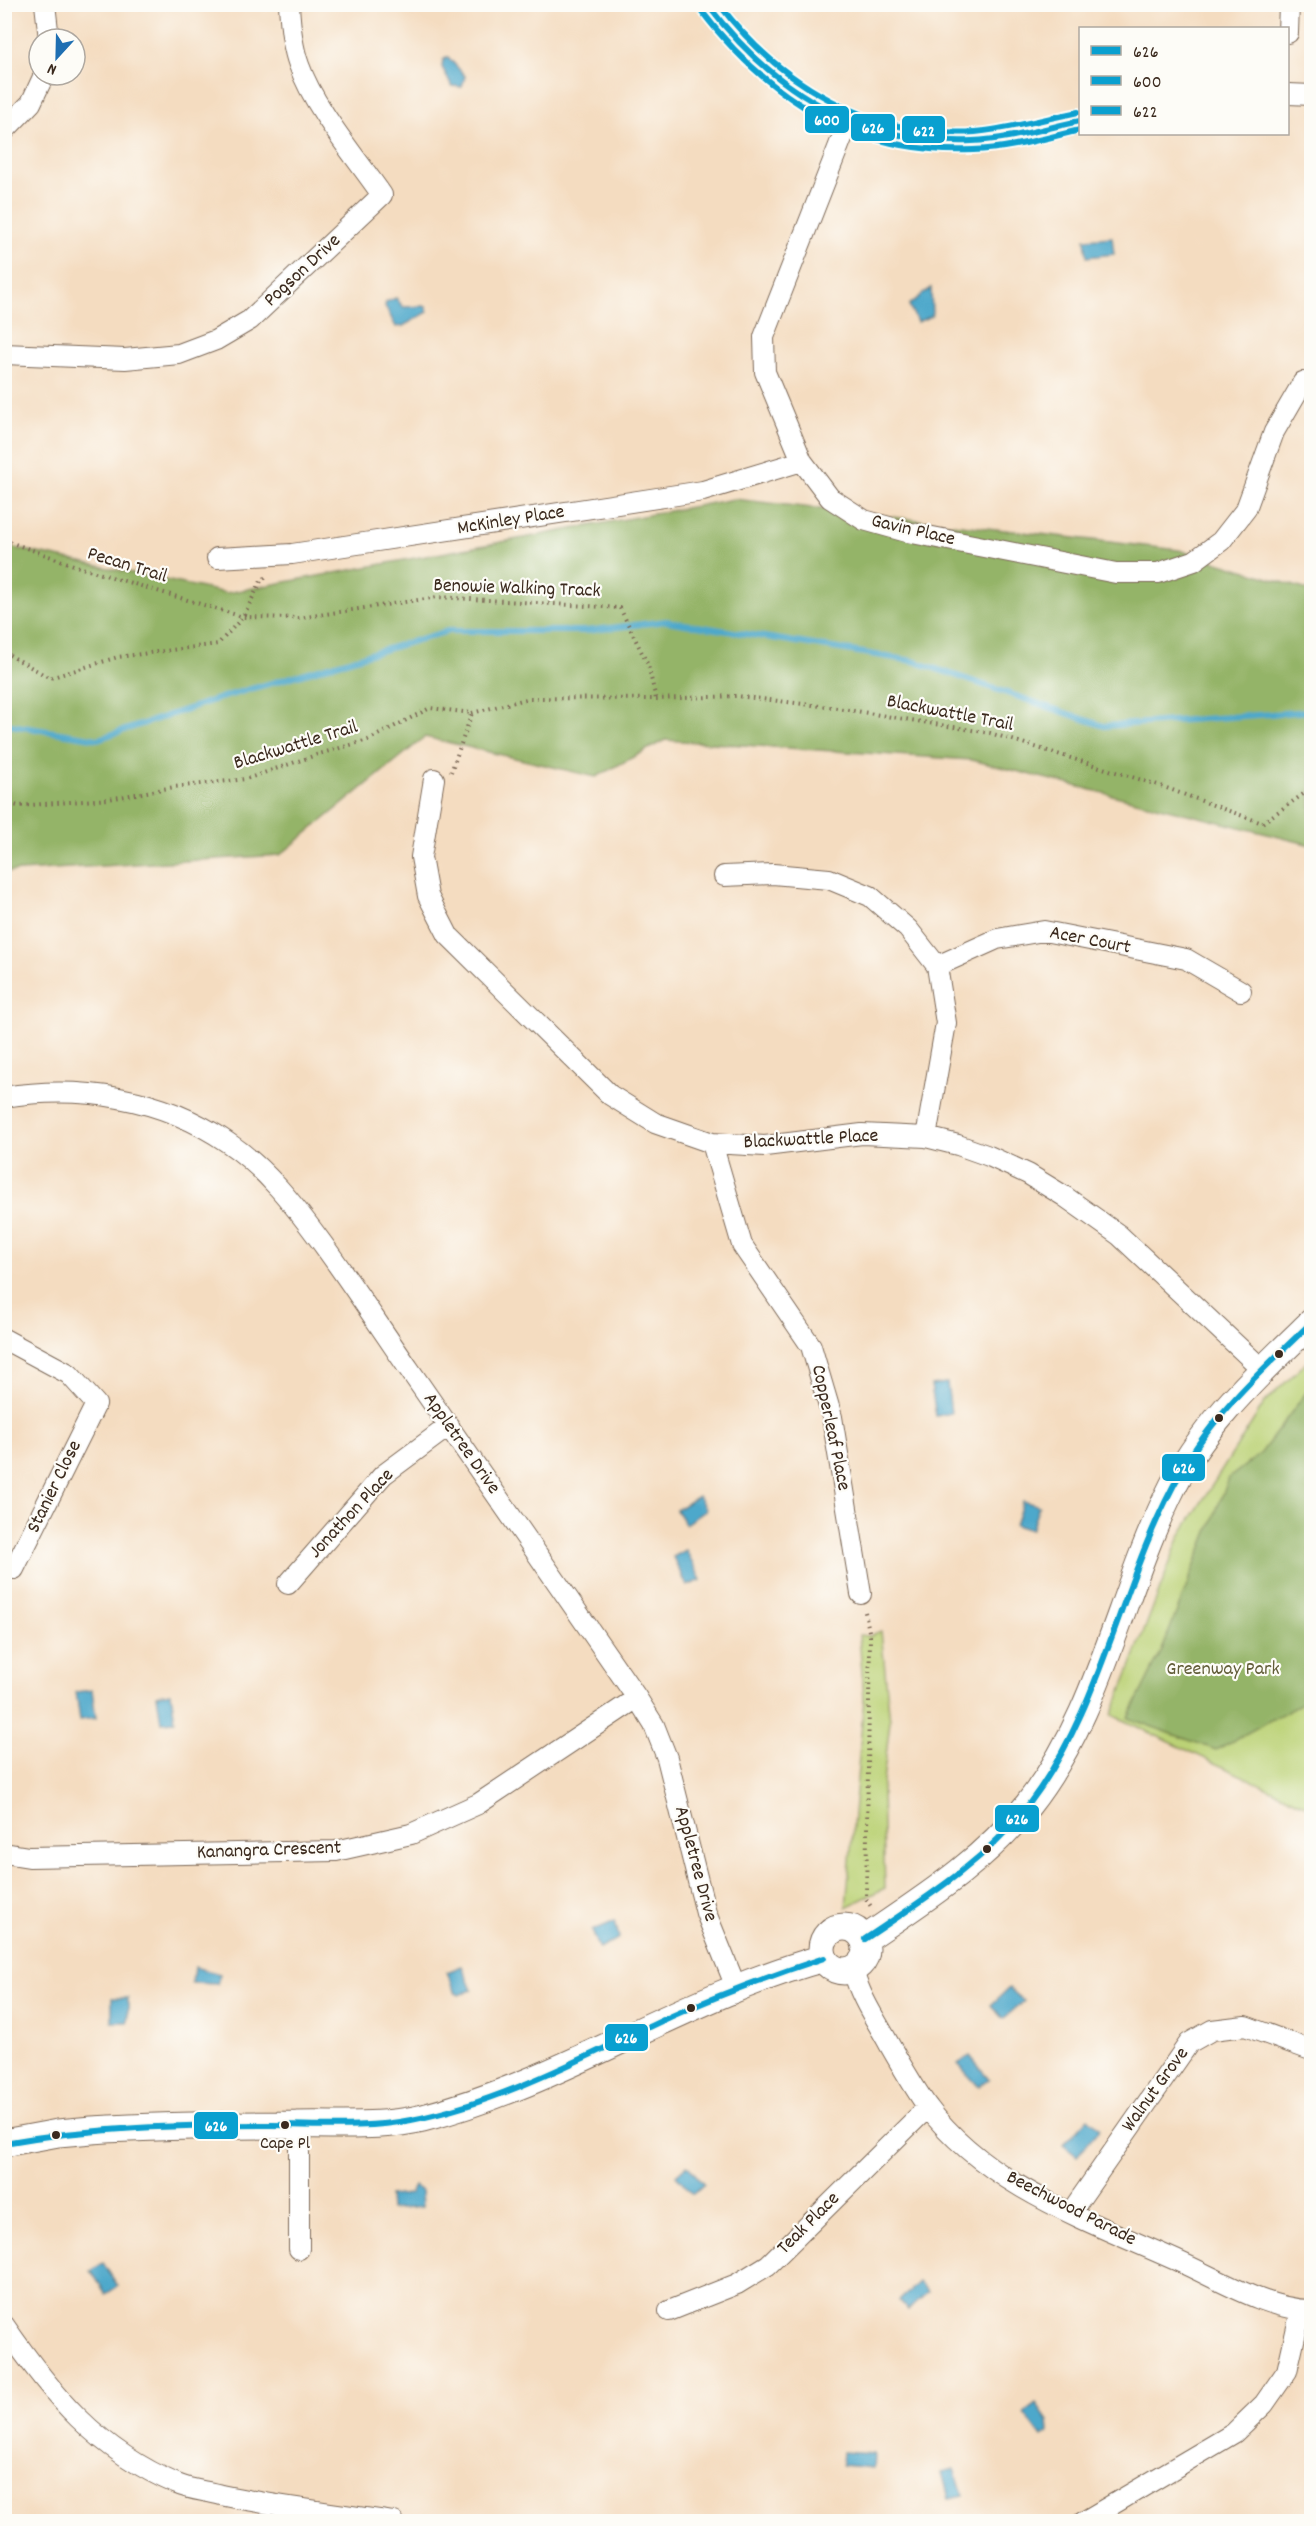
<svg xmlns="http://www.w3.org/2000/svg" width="1316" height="2526" font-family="Dekko,sans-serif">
  <rect width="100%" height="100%" fill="#fdfcf7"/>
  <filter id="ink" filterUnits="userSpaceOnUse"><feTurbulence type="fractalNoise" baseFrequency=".0167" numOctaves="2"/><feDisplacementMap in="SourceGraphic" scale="12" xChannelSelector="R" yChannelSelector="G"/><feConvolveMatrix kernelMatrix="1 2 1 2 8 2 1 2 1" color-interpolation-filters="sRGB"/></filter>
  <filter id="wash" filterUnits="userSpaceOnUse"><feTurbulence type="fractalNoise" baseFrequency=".008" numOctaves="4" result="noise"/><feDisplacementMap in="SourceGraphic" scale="24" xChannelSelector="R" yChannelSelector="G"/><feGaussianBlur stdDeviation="1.35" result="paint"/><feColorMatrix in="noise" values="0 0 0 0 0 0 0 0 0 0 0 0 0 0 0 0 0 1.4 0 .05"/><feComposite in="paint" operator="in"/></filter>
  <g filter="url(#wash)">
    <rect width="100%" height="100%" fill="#f4dcc0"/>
    <path fill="#bbd276" stroke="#7b7e4a" stroke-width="1.5" d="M 1311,1358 L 1311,1808 L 1112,1715 L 1180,1536 L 1265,1402 Z
      M 881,1631 L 890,1721 L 882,1792 L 885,1888 L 846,1907 L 864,1698 L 859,1635 L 869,1636 Z"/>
    <path fill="#94b467" stroke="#686f42" stroke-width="1.5" d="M 734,499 L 1179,550 L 1311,591 L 1311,845 L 972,760 L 665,740 L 596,777 L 425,737 L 280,855 L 5,872 L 5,546 L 226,593 Z
      M 1311,1386 L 1311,1698 L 1216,1750 L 1128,1718 L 1161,1652 L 1229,1478 L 1261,1453 Z"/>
    <path fill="#4da8cb" stroke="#446974" stroke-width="1.5" d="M 448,57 L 465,76 L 462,87 L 452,86 L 442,67 L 443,60 Z
      M 1112,237 L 1114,254 L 1087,257 L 1085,239 Z
      M 931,288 L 932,316 L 917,322 L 909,305 Z
      M 396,298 L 403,307 L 426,306 L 428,312 L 403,326 L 396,327 L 385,306 L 386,302 Z
      M 947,1383 L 951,1413 L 936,1416 L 931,1385 Z
      M 698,1496 L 706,1510 L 685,1524 L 676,1510 Z
      M 1023,1501 L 1039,1506 L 1031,1530 L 1015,1525 Z
      M 686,1550 L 701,1580 L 687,1586 L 673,1557 Z
      M 92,1690 L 96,1718 L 80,1720 L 76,1692 Z
      M 171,1693 L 175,1721 L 161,1722 L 157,1695 Z
      M 615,1921 L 619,1938 L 600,1949 L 592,1931 Z
      M 462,1966 L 472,1990 L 459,1995 L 456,1993 L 447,1972 Z
      M 194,1967 L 220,1974 L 217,1984 L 192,1983 Z
      M 1009,1988 L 1024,2001 L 1003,2019 L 991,2005 Z
      M 112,1998 L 128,1998 L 128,2022 L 112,2022 Z
      M 970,2056 L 989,2079 L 979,2087 L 958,2064 Z
      M 1088,2118 L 1100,2129 L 1077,2156 L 1063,2145 Z
      M 687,2165 L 704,2184 L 693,2194 L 676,2175 Z
      M 414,2186 L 421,2191 L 422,2207 L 390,2210 L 389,2196 L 410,2194 Z
      M 103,2263 L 118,2286 L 106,2294 L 91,2271 Z
      M 919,2282 L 928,2292 L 908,2310 L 899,2301 Z
      M 1036,2404 L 1048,2421 L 1049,2432 L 1042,2437 L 1024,2413 Z
      M 843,2452 L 874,2454 L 873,2468 L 842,2465 Z
      M 955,2469 L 963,2495 L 949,2498 L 942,2472 Z"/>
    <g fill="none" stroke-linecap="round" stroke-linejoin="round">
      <path stroke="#4da8cb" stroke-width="6" d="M 4,724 L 98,739 L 220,698 L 448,631 L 586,631 L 666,621 L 913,661 L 1104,726 L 1312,711"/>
    </g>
  </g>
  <g filter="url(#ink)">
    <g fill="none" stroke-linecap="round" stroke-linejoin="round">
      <g stroke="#7c6857" stroke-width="22">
        <path id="street" d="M 45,4 L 49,39
          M 707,4 C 763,89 869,148 972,141 C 1008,139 1045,128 1080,121
          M 1288,33 L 1289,4
          M 1288,94 L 1312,95
          M 849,120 L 764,337 L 765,372 L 802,461 L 830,498 L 864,520 L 907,532 L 1116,573 L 1158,573 L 1194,561 L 1221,541 L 1246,509 L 1274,432 L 1303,382
          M 4,131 L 31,103 L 44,75
          M 4,354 L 125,359 L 179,354 L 216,340 L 250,320 L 382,195 C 355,156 314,108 299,65 C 292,46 290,24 289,4
          M 217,558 L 292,554 L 703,491 L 802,461
          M 434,779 L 421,857 L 428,896 L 448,935 L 610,1095 L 655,1123 L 712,1143 L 765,1146 L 862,1134 L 926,1137 L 958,1145 L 989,1156 L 1028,1174 L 1064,1196 L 1119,1235 L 1263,1370
          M 724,876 L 773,874 L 829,879 L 870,896 L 908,929 L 937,966 L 946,1023 L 926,1137
          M 937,966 L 997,939 L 1044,931 L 1186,959 L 1241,991
          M 4,1097 C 80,1085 162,1097 227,1142 C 266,1168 294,1205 322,1243 C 352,1284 380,1327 409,1369 C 485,1479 561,1588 637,1698 L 654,1725 L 667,1758 L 706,1913 L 736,1987
          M 712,1143 L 742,1245 L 811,1346 L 832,1417 L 861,1594
          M 4,1339 L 69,1374 L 96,1404 L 14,1569
          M 288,1584 L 383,1475 L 449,1426
          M 4,1853 L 29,1857 L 336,1851 L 411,1834 L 478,1804 L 637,1698
          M 853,1970 C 860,1997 876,2020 889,2044 C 901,2065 913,2086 927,2106 C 987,2187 1092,2222 1180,2262 C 1218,2279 1270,2311 1312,2310
          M 1071,2212 L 1189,2043 L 1212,2030 L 1245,2026 L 1308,2049
          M 299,2249 L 299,2125
          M 669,2311 L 737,2284 L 768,2265 L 928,2107
          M 4,2325 C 52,2395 97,2450 177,2484 C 190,2490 207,2491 221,2495 C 278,2507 336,2513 394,2522
          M 1083,2522 L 1234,2433 L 1264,2404 L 1287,2371 L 1301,2310"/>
      </g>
      <g stroke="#7c6857" stroke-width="29">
        <path id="secondary" d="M822 1949a22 22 0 1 1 44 0a22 22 0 1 1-44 0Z
          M 865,1939 C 924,1899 983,1862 1028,1805 C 1099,1715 1119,1597 1168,1496 C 1200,1427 1258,1374 1312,1322
          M 4,2143 L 58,2133 L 92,2130 C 160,2126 229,2125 297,2125 C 338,2124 383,2128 423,2118 C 563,2082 685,1996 824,1958"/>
      </g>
      <path stroke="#7c6857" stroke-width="4" stroke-dasharray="1.5 4.5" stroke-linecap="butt" d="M 4,540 L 82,568 L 243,617 L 299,618 L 438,597 L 620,608 L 648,665 L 656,699
        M 4,652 L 50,678 L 118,657 L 218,644 L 243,617 L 261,581 L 269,575
        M 472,713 L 530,698 L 656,699 L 737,696 L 837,708 L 990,733 L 1161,786 L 1262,823 L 1312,788
        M 4,802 L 18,806 L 109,799 L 174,787 L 246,779 L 319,754 L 368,740 L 430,708 L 472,713 L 451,772
        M 865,1612 L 870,1636 L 866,1899 L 872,1908"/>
      <use href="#street" stroke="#fff" stroke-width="20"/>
      <use href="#secondary" stroke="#fff" stroke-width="27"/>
      <g stroke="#fdfcf7" stroke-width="10">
        <path id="bus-1" d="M 707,4 C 773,91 860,145 972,141 C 1009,140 1045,128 1080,121
          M 865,1939 C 923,1900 986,1861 1029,1804 C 1104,1705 1120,1579 1181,1472 C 1213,1414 1264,1368 1312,1322
          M 4,2143 C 93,2127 181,2125 271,2125 C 317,2125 366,2129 411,2120 C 503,2102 588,2055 672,2016 C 721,1994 772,1975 824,1958"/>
      </g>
      <g stroke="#fdfcf7" stroke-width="10">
        <path id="bus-2" d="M 700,9 C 768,99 857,155 973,150 C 1009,149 1045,138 1080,130"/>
      </g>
      <g stroke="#fdfcf7" stroke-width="10">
        <path id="bus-3" d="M 719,4 C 779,84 872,139 975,132 C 1010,129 1044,119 1078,112"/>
      </g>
      <use href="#bus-1" stroke="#09a0d0" stroke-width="6"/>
      <use href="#bus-2" stroke="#09a0d0" stroke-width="6"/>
      <use href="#bus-3" stroke="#09a0d0" stroke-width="6"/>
    </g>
  </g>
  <g fill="#3b2a1e" stroke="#fdfcf7" stroke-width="2">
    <circle cx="1279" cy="1354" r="5"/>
    <circle cx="1219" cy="1418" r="5"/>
    <circle cx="987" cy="1849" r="5"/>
    <circle cx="691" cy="2008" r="5"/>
    <circle cx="285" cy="2125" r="5"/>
    <circle cx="56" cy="2135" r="5"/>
  </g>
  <g text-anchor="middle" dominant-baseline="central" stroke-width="4.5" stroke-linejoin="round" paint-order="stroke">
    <g font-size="18" fill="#3b2a1e" stroke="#fdfcf7">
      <text x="285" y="2144">Cape Pl</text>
    </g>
    <g font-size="20" fill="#3b2a1e" stroke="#fdfcf7">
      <text transform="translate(303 271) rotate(-43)">Pogson Drive</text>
      <text transform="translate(511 521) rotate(-9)">McKinley Place</text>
      <text transform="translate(913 531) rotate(13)">Gavin Place</text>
      <text transform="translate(127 566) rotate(17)">Pecan Trail</text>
      <text transform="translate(517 589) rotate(2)">Benowie Walking Track</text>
      <text transform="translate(950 714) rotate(11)">Blackwattle Trail</text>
      <text transform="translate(296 746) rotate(-17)">Blackwattle Trail</text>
      <text transform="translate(1090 941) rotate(11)">Acer Court</text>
      <text transform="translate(811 1140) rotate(-3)">Blackwattle Place</text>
      <text transform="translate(830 1428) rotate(78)">Copperleaf Place</text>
      <text transform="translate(461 1444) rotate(55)">Appletree Drive</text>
      <text transform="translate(55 1487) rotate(-64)">Stanier Close</text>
      <text transform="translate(352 1514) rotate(-47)">Jonathon Place</text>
      <text transform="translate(269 1851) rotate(-2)">Kanangra Crescent</text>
      <text transform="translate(695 1864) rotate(75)">Appletree Drive</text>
      <text transform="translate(1156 2090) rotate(-54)">Walnut Grove</text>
      <text transform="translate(1071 2209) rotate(27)">Beechwood Parade</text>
      <text transform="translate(809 2224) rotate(-45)">Teak Place</text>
    </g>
    <g font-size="20" fill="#615c38" stroke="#fdfcf7">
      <text x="1223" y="1670">Greenway Park</text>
    </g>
  </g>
  <g stroke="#fdfcf7" stroke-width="2">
    <rect x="804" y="105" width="46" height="29" rx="6" fill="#09a0d0"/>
    <rect x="850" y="113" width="46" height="29" rx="6" fill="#09a0d0"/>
    <rect x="901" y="115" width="45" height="29" rx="6" fill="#09a0d0"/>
    <rect x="1161" y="1453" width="45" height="29" rx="6" fill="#09a0d0"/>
    <rect x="994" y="1804" width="46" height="29" rx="6" fill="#09a0d0"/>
    <rect x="604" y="2023" width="45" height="29" rx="6" fill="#09a0d0"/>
    <rect x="193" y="2111" width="46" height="29" rx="6" fill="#09a0d0"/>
  </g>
  <g font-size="16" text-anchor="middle" font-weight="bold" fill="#fff">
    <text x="827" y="125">600</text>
    <text x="873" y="133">626</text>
    <text x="924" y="136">622</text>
    <text x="1184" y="1473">626</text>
    <text x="1017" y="1824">626</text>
    <text x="626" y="2043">626</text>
    <text x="216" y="2131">626</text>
  </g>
  <rect width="1316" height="2526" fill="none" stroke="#fdfcf7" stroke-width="24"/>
  <rect x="1079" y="27" width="210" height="108" fill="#fdfcf7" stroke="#afa8a0" stroke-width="1.5"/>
  <rect x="1091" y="46" width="30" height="9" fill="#09a0d0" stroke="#afa8a0" stroke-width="1.5"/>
  <text x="1133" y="57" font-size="18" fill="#3b2a1e">626</text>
  <rect x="1091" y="76" width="30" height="9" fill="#09a0d0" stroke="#afa8a0" stroke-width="1.5"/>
  <text x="1133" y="87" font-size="18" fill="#3b2a1e">600</text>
  <rect x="1091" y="106" width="30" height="9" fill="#09a0d0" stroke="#afa8a0" stroke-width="1.5"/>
  <text x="1133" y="117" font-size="18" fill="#3b2a1e">622</text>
  <g transform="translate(57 57) rotate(202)"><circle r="28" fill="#fdfcf7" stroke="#afa8a0" stroke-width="1.5"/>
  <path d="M0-4.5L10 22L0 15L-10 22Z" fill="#1f6fb2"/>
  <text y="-9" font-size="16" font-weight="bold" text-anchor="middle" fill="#3b2a1e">N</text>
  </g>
</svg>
